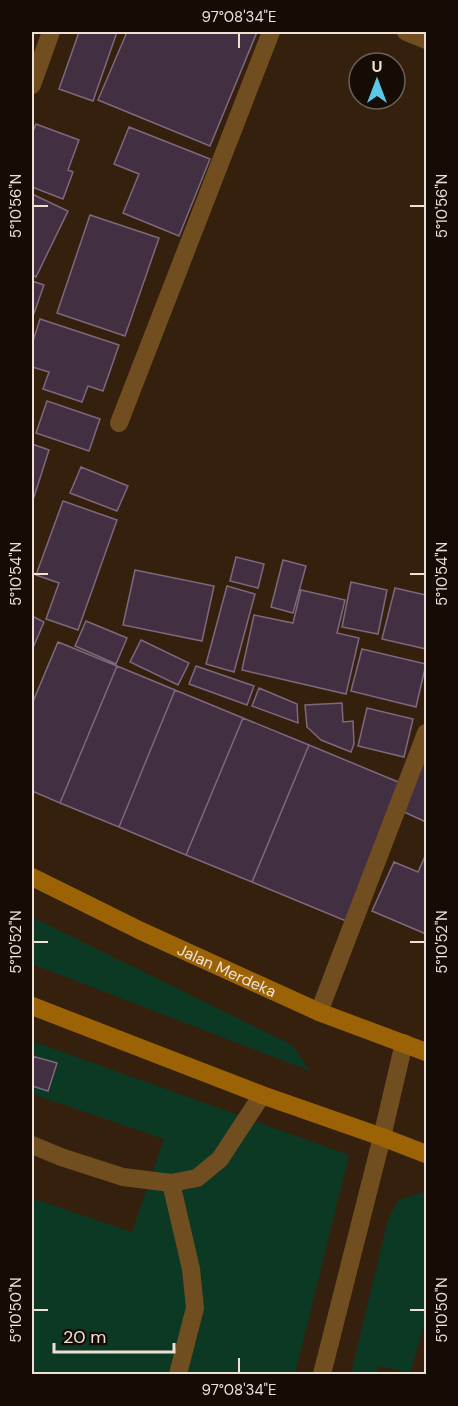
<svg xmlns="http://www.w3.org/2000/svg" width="458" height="1406" font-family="'DM Sans',sans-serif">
  <rect width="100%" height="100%" fill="#35200e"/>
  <path fill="#0c3924" d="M 32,917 L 292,1045 L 310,1071 L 32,964 Z
    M 32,1041 L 349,1155 L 295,1374 L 32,1374 L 32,1198 L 132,1232 L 164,1139 L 32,1094 Z
    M 424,1192 L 426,1193 L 426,1318 L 410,1373 L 379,1366 L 376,1374 L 351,1374 L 388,1219 L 398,1200 Z"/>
  <path fill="#432f42" stroke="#7f677d" stroke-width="1.5" d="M 79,32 L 117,32 L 93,101 L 59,89 Z
    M 127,32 L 257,32 L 210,146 L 98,100 Z
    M 36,124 L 79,140 L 68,170 L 73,172 L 63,199 L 32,187 L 32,134 Z
    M 129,127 L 210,159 L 179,236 L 123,213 L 139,174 L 114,164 Z
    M 32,194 L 68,211 L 36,277 L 32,275 Z
    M 90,215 L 159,238 L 125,336 L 57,313 Z
    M 32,281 L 44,285 L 32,319 Z
    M 40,319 L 119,345 L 103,391 L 88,386 L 82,402 L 43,389 L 49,372 L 32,367 L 32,344 Z
    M 47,401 L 100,419 L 89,451 L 36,433 Z
    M 32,444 L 49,450 L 34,497 L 32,497 Z
    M 81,467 L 128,486 L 117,511 L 70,493 Z
    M 63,501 L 117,520 L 78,630 L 46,619 L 59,583 L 36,575 Z
    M 236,557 L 264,564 L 258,588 L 230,581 Z
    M 283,560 L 306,566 L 293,613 L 271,607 Z
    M 135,570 L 214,586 L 202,641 L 123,625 Z
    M 351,582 L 387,590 L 378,634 L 342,627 Z
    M 227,586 L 255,594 L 234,672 L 206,664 Z
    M 395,588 L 426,595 L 426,649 L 382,639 Z
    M 301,590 L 345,600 L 337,633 L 359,638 L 346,694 L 242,670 L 254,615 L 293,623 Z
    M 32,616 L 44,622 L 32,650 Z
    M 86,621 L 127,638 L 116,664 L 75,646 Z
    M 141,640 L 189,663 L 178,685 L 130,662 Z
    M 58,642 L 117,666 L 60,803 L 32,791 L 32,704 Z
    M 362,649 L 426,664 L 416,707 L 351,691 Z
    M 117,666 L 175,690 L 119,827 L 60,803 Z
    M 196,666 L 254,686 L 247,705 L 189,684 Z
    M 259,688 L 297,704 L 298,723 L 252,706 Z
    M 175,690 L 243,718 L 186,855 L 119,827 Z
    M 342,703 L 343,722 L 353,721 L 354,744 L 351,752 L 321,740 L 307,727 L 305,705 Z
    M 367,708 L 413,719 L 404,757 L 358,746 Z
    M 243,718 L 309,745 L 252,882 L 186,855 Z
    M 309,745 L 403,784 L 346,921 L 252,882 Z
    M 426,756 L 426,822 L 402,811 Z
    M 426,854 L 426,934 L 372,911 L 394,862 L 418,872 Z
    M 32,1056 L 57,1063 L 48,1091 L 32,1086 Z"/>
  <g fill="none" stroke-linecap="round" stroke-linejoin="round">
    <path stroke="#714e20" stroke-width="18" d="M 32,1145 L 61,1157 L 123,1177 L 171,1183 L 197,1178 L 220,1159 L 262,1095
      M 171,1183 L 191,1269 L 195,1308 L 178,1374"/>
    <path stroke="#714e20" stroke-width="18" d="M 406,32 L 426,40
      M 32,85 L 51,32
      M 119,423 L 271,32
      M 319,1012 L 426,733
      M 322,1374 L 382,1137 L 404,1043"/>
    <g stroke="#9b6306" stroke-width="18">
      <path id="s1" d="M 32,877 L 141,931 L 319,1012 L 426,1052"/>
      <path d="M 32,1006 L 262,1095 L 382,1137 L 426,1154"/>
    </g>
  </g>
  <path fill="none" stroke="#eee0d5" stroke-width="2" d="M 239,33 L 239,48M 33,206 L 48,206M 410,206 L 425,206M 33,574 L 48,574M 410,574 L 425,574M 33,942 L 48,942M 410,942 L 425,942M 33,1310 L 48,1310M 410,1310 L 425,1310M 239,1358 L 239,1373"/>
  <g text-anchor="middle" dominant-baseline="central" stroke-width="6" stroke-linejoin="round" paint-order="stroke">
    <g font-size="16" fill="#eee0d5" stroke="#160c06">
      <text stroke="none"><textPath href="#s1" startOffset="216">Jalan Merdeka</textPath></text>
    </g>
  </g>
  <rect width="458" height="1406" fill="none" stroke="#160c06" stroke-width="66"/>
  <g transform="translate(377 81)"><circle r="28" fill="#160c06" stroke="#6c6159" stroke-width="1.5"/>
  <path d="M0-4.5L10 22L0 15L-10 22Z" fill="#5bc8e7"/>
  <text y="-9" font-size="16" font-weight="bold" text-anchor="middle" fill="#eee0d5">U</text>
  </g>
  <path d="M54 1343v9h120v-9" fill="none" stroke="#eee0d5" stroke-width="3"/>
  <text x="63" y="1343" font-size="18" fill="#eee0d5" stroke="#160c06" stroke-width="4.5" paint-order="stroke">20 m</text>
  <rect x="33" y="33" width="392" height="1340" fill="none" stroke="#eee0d5" stroke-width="2"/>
  <g font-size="15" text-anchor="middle" fill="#eee0d5">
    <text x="239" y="22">97°08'34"E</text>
    <text transform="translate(16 206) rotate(-90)" y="5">5°10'56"N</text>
    <text transform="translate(442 206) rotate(-90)" y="5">5°10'56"N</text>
    <text transform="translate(16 574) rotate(-90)" y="5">5°10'54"N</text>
    <text transform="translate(442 574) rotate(-90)" y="5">5°10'54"N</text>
    <text transform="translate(16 942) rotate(-90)" y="5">5°10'52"N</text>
    <text transform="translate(442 942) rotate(-90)" y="5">5°10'52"N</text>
    <text transform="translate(16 1310) rotate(-90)" y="5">5°10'50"N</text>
    <text transform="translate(442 1310) rotate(-90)" y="5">5°10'50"N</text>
    <text x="239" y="1395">97°08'34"E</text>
  </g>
</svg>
